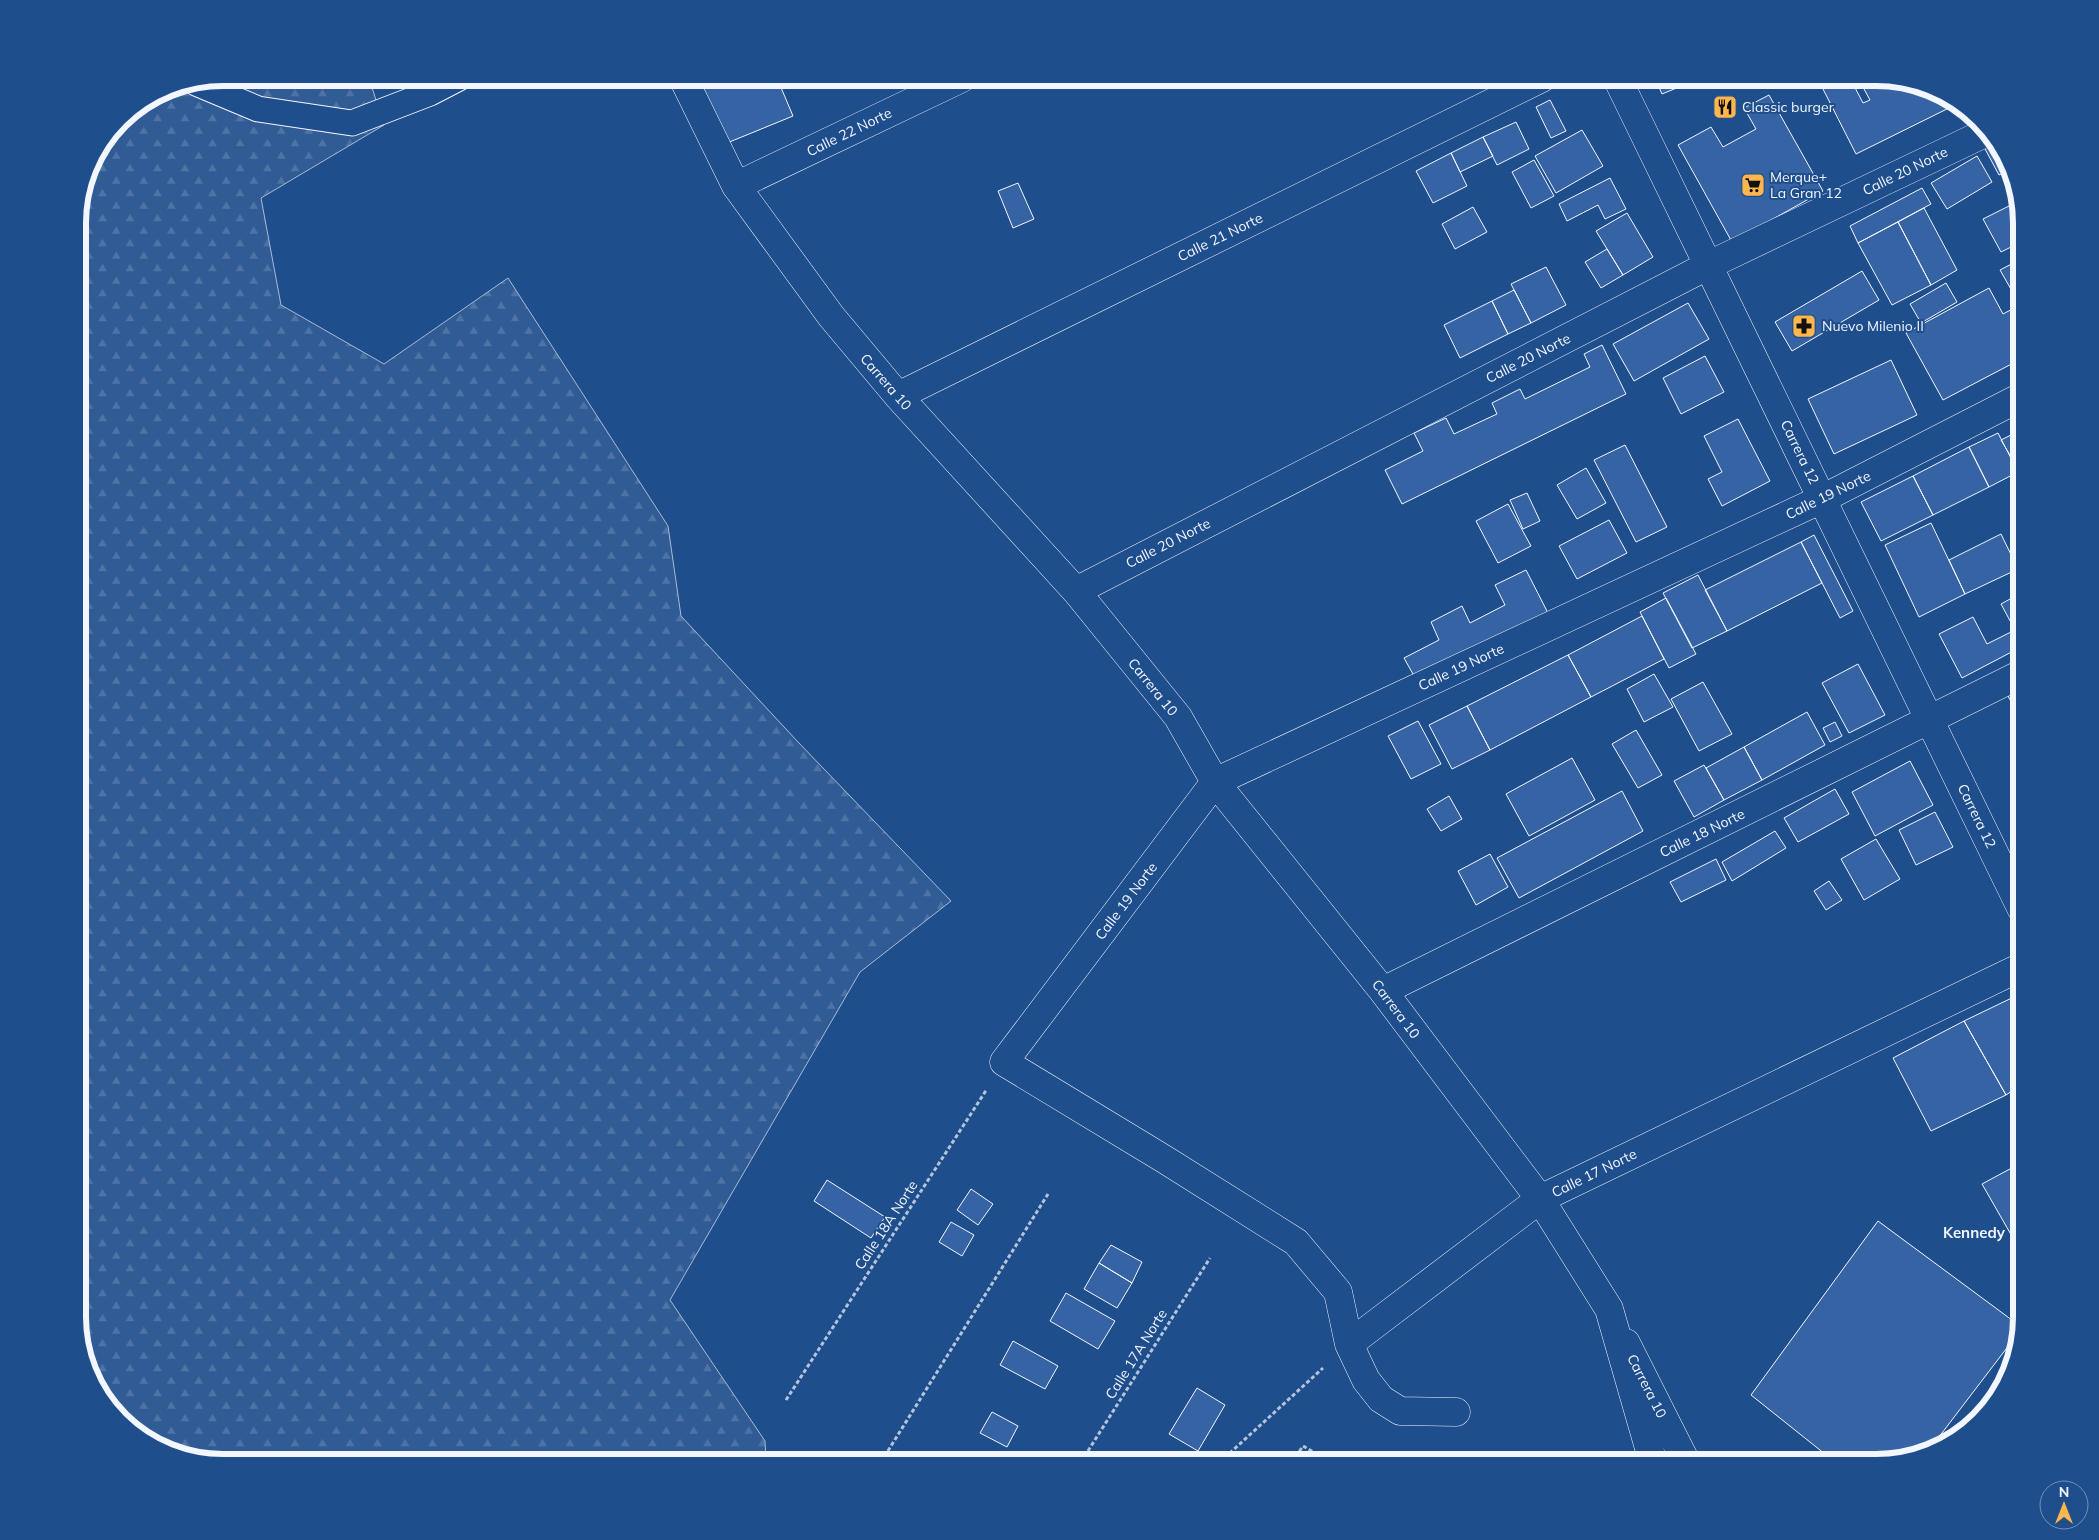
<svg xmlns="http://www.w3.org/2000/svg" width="2099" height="1540" font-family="Mulish,sans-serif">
  <defs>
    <pattern id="forest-firs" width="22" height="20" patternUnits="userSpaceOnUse" patternTransform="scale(1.25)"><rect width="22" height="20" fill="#305b95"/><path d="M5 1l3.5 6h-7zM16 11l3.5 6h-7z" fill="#4e73a5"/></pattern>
  </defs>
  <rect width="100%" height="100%" fill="#1f4e8c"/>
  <path fill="url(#forest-firs)" stroke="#a8bbd7" d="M 223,78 L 369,78 L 384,125 L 261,198 L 281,305 L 384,364 L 508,278 L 668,526 L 681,616 L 798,742 L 951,901 L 860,972 L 670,1300 L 765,1441 L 766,1462 L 223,1462 L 177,1455 L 135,1433 L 97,1389 L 78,1326 L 78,214 L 92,159 L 120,120 L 168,88 Z"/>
  <path fill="#3563a3" stroke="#f2f6ff" d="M 699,78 L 777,78 L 793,116 L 727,143 Z
    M 1655,78 L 1701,78 L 1662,94 Z
    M 1845,78 L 1850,78 L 1863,103 L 1870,100 L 1858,78 L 1889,80 L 1893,89 L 1906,82 L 1922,85 L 1957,104 L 1856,154 L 1823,89 Z
    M 1769,95 L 1823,191 L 1732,242 L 1678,145 L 1711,127 L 1723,147 L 1756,129 L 1744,108 Z
    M 1550,100 L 1566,131 L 1551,138 L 1536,107 Z
    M 1516,122 L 1529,149 L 1497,165 L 1483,137 Z
    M 1582,130 L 1603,166 L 1556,193 L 1535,156 Z
    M 1483,137 L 1493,156 L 1460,172 L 1451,153 Z
    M 1993,142 L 2006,158 L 2009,170 L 1999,175 L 1984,147 Z
    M 1451,153 L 1467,186 L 1433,203 L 1416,171 Z
    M 1977,156 L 1992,182 L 1947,209 L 1931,183 Z
    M 1534,160 L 1554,196 L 1531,208 L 1512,172 Z
    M 1610,178 L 1626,209 L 1605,219 L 1598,205 L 1567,221 L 1559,204 Z
    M 1018,183 L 1034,219 L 1013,228 L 998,191 Z
    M 1922,188 L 1931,204 L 1858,243 L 1850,226 Z
    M 2017,202 L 2021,223 L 2017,227 L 2021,236 L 2021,242 L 2001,252 L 1983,219 Z
    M 1473,207 L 1487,232 L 1455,249 L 1442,224 Z
    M 1924,208 L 1957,270 L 1931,285 L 1898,222 Z
    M 1627,213 L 1653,257 L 1623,275 L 1596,231 Z
    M 1898,222 L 1931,285 L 1892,305 L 1858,243 Z
    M 1607,249 L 1623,275 L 1601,288 L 1585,262 Z
    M 2021,259 L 2021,359 L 1943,400 L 1906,333 L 1989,288 L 2003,314 L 2020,305 L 2000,270 Z
    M 1546,267 L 1566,305 L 1531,323 L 1511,284 Z
    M 1862,271 L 1879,300 L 1792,351 L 1775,322 Z
    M 1946,283 L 1957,302 L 1921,323 L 1910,304 Z
    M 1514,290 L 1531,323 L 1508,334 L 1492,301 Z
    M 1492,301 L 1508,334 L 1460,358 L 1444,325 Z
    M 1688,303 L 1709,339 L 1634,381 L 1613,344 Z
    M 1602,345 L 1626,394 L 1402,504 L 1385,470 L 1423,451 L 1414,433 L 1446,418 L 1454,434 L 1497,414 L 1492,403 L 1520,389 L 1525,399 L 1590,367 L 1584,354 Z
    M 1705,356 L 1724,392 L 1681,414 L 1663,378 Z
    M 1891,360 L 1917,415 L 1834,454 L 1808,399 Z
    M 1738,419 L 1770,481 L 1722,506 L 1708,479 L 1722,472 L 1704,436 Z
    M 2021,430 L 2021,449 L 2010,455 L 2001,440 Z
    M 1998,433 L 2018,472 L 1989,487 L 1969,447 Z
    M 1625,445 L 1667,527 L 1636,542 L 1594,460 Z
    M 1969,447 L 1989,487 L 1933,515 L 1913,476 Z
    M 1586,468 L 1606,503 L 1577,519 L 1557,485 Z
    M 1913,476 L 1933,515 L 1881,541 L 1861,502 Z
    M 1527,493 L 1540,521 L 1523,529 L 1510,500 Z
    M 1508,504 L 1531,546 L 1498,563 L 1476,521 Z
    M 1609,520 L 1627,553 L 1577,579 L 1559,546 Z
    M 1931,523 L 1965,594 L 1919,617 L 1885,545 Z
    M 2001,534 L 2018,569 L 1965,594 L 1949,560 Z
    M 1814,535 L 1853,611 L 1840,618 L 1801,542 Z
    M 1801,542 L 1822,583 L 1727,631 L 1705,590 Z
    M 1526,570 L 1549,615 L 1418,683 L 1404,658 L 1439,640 L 1431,622 L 1462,606 L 1470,623 L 1505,605 L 1495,585 Z
    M 1698,575 L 1727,631 L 1692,648 L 1663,593 Z
    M 2021,593 L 2021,647 L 1962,678 L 1939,634 L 1973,617 L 1987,644 L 2015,630 L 2001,604 Z
    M 1666,598 L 1696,654 L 1669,668 L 1640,612 Z
    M 1642,616 L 1664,659 L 1591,697 L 1568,655 Z
    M 1568,655 L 1591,697 L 1490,750 L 1467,706 Z
    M 1858,664 L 1885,715 L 1849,733 L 1822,683 Z
    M 1654,674 L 1673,707 L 1644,722 L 1627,689 Z
    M 1703,682 L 1732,734 L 1699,751 L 1671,699 Z
    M 2021,689 L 2021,720 L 2008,696 Z
    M 1467,706 L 1490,750 L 1452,769 L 1429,725 Z
    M 1807,712 L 1825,745 L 1762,780 L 1744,747 Z
    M 1418,721 L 1441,764 L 1411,779 L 1388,736 Z
    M 1835,722 L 1842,736 L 1830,742 L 1823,728 Z
    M 1636,730 L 1662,775 L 1638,788 L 1612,744 Z
    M 1744,747 L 1762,780 L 1724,800 L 1706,768 Z
    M 1572,758 L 1595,800 L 1529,836 L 1506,794 Z
    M 1910,761 L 1933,805 L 1875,836 L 1852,792 Z
    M 1704,765 L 1724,800 L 1694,817 L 1674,781 Z
    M 1835,789 L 1849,814 L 1798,842 L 1784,818 Z
    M 1622,791 L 1643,831 L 1519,898 L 1497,858 Z
    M 1449,796 L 1462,819 L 1441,831 L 1427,809 Z
    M 1935,812 L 1953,847 L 1916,865 L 1899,830 Z
    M 1775,831 L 1786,848 L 1732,881 L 1722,862 Z
    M 1876,839 L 1900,879 L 1864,900 L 1841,859 Z
    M 1490,854 L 1508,887 L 1476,905 L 1458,871 Z
    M 1716,859 L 1726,880 L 1681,902 L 1670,882 Z
    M 1829,881 L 1842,900 L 1826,910 L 1814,891 Z
    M 2020,994 L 2021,1085 L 2006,1095 L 1964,1021 Z
    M 1964,1021 L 2006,1095 L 1931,1131 L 1893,1058 Z
    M 2021,1163 L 2021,1252 L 1982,1184 Z
    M 827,1180 L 885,1217 L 871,1238 L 814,1201 Z
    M 971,1189 L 993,1204 L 978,1225 L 957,1210 Z
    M 1878,1221 L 2020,1326 L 2019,1332 L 1929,1450 L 1876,1462 L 1835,1462 L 1751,1395 Z
    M 951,1222 L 974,1235 L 962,1256 L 939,1242 Z
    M 1111,1245 L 1142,1262 L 1132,1283 L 1099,1263 Z
    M 1099,1263 L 1132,1283 L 1117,1308 L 1084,1289 Z
    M 1066,1293 L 1115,1321 L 1098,1349 L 1050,1321 Z
    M 1013,1341 L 1058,1366 L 1045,1389 L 1000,1365 Z
    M 1197,1388 L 1225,1405 L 1198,1451 L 1169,1434 Z
    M 992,1412 L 1018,1426 L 1007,1447 L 980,1433 Z
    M 1128,1454 L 1142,1462 L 1123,1462 Z"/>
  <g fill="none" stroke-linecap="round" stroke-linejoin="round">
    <g stroke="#f2f6ff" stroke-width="27">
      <path id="pedestrian" d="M 196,83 L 258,109 L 352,123 L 430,93 L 459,78"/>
    </g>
    <g stroke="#f2f6ff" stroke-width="29">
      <path id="minor" d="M 683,78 L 736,186 L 831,316 L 898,396 L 1076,591 L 1178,717 L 1215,782 L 1383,991 L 1540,1199 L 1349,1344
        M 1617,78 L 2021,908
        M 736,186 L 962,78
        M 898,396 L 1542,78
        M 1076,591 L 1709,265 L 1985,133
        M 1383,991 L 2021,674
        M 1626,1343 L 1686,1462
        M 1456,1412 L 1400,1411 L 1381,1399 L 1366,1380 L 1349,1344 L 1338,1292 L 1296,1242 L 1164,1159 L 1004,1062 L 1215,782 L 1822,499 L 2021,397"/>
    </g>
    <g stroke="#f2f6ff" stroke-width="29">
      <path id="tertiary" d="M 1653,1462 L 1609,1309 L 1540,1199 L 2021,967"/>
    </g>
    <path stroke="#b3c4dc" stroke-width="3" stroke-dasharray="4 2.5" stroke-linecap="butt" d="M 786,1400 L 987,1089
      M 881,1462 L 1048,1194
      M 1081,1462 L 1210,1258
      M 1220,1462 L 1323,1368
      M 1292,1462 L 1303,1446 L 1331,1462"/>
    <use href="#pedestrian" stroke="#1f4e8c" stroke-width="25"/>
    <use href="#minor" stroke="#1f4e8c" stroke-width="28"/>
    <use href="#tertiary" stroke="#1f4e8c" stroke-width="28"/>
  </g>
  <defs>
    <g id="restaurant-square" transform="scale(1.25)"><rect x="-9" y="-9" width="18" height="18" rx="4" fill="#ffb74d" stroke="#1f4e8c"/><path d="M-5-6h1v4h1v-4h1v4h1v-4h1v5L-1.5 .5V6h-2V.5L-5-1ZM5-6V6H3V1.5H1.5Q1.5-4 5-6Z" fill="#111"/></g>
    <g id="supermarket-square" transform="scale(1.25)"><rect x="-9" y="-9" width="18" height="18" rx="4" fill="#ffb74d" stroke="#1f4e8c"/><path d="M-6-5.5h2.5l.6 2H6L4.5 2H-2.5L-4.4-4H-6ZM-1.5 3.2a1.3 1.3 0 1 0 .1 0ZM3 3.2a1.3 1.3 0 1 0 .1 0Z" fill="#111"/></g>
    <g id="pharmacy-square" transform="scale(1.25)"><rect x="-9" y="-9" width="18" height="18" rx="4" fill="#ffb74d" stroke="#1f4e8c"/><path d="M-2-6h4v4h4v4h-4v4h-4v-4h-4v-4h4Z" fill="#111"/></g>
  </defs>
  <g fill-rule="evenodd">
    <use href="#restaurant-square" x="1725" y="107"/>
    <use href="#supermarket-square" x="1753" y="185"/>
    <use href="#pharmacy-square" x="1804" y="326"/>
  </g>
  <g text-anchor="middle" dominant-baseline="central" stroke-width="4" stroke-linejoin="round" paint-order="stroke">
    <g font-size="14" fill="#f2f6ff" stroke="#1f4e8c" text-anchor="start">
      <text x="1742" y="107">Classic burger</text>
      <text x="1770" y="177">Merque+<tspan x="1770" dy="16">La Gran 12</tspan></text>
      <text x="1822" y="326">Nuevo Milenio II</text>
    </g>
    <g font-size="14" fill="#f2f6ff" stroke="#1f4e8c">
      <text transform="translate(849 132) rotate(-26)">Calle 22 Norte</text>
      <text transform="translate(1905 171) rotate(-26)">Calle 20 Norte</text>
      <text transform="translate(1220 237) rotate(-26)">Calle 21 Norte</text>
      <text transform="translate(1528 358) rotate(-27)">Calle 20 Norte</text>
      <text transform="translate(886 382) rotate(49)">Carrera 10</text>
      <text transform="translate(1800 452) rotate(64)">Carrera 12</text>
      <text transform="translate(1828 495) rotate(-26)">Calle 19 Norte</text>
      <text transform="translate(1168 543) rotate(-27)">Calle 20 Norte</text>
      <text transform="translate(1461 667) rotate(-25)">Calle 19 Norte</text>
      <text transform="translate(1153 687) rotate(51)">Carrera 10</text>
      <text transform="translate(1977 816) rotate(64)">Carrera 12</text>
      <text transform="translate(1702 833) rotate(-26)">Calle 18 Norte</text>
      <text transform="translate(1126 901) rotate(-53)">Calle 19 Norte</text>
      <text transform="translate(1396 1009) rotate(53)">Carrera 10</text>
      <text transform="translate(1594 1173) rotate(-26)">Calle 17 Norte</text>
      <text transform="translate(886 1225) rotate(-57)">Calle 18A Norte</text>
      <text transform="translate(1136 1354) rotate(-58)">Calle 17A Norte</text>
      <text transform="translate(1647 1386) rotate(63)">Carrera 10</text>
    </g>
    <g font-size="15" font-weight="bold" fill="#f2f6ff" stroke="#1f4e8c">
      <text x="1974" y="1232">Kennedy</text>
    </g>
  </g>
  <path d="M0 0H2099V1540H0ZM223 86H1876A137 137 0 0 1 2013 223V1317A137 137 0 0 1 1876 1454H223A137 137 0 0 1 86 1317V223A137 137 0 0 1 223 86Z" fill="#1f4e8c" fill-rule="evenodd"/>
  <path fill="none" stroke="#f2f6ff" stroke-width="6" d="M223 86H1876A137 137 0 0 1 2013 223V1317A137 137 0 0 1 1876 1454H223A137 137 0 0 1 86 1317V223A137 137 0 0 1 223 86Z"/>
  <g transform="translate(2064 1505)"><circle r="24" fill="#1f4e8c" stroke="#7391ba"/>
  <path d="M0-4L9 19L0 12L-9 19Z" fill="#ffb74d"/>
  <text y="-8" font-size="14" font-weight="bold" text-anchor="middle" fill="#f2f6ff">N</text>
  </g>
</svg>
